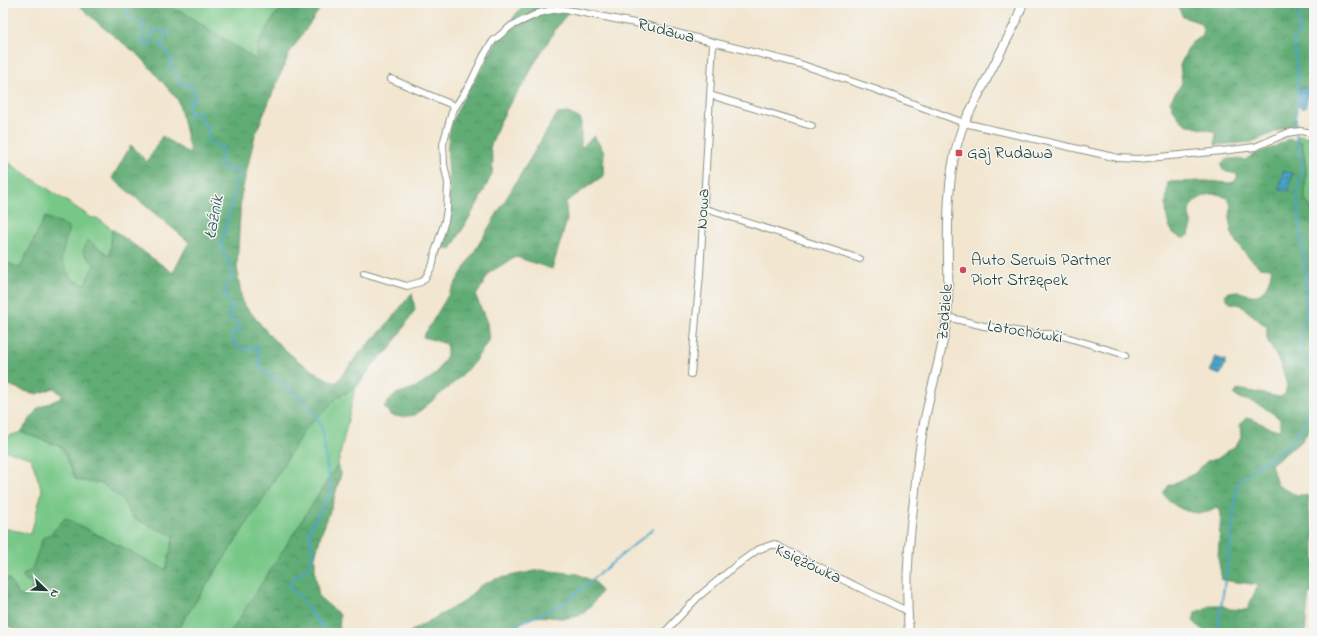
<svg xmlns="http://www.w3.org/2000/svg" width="1317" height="636" font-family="'Indie Flower',sans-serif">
  <defs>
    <pattern id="forest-crowns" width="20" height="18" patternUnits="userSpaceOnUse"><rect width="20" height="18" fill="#61ac74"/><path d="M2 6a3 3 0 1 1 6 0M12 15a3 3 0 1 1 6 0" fill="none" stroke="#4f8d60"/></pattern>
    <pattern id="water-rules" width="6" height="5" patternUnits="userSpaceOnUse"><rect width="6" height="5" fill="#4ba4c8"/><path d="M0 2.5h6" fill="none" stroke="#3e87a3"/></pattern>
  </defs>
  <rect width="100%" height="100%" fill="#f6f6f2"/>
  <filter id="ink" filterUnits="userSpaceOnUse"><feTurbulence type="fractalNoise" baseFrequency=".025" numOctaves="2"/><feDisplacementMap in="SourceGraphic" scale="8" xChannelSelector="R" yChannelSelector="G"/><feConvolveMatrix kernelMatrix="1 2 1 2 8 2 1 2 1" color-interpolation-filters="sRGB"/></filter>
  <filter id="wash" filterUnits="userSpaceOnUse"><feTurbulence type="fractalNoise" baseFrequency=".012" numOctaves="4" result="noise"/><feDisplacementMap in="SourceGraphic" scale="16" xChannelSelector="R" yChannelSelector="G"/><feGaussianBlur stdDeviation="0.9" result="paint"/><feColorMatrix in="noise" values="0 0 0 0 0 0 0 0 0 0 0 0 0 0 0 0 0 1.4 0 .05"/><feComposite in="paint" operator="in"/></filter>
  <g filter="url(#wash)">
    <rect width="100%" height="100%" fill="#f2e6d0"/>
    <path fill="#77c787" stroke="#4b825e" d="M 173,3 L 288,3 L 275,15 L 258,61 L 181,11 L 175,11 Z
      M 1298,135 L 1314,138 L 1314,213 L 1305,199 L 1306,167 L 1302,142 L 1298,141 Z
      M 3,159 L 92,218 L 97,218 L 112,229 L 110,256 L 87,240 L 94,264 L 85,285 L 71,279 L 61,259 L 69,227 L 45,217 L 20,268 L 3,261 Z
      M 355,389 L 338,464 L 231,633 L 175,633 L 263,499 L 303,432 L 339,396 Z
      M 21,432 L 62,447 L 76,480 L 102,484 L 121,498 L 133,518 L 174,535 L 166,570 L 65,518 L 52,533 L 43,538 L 32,569 L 23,575 L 24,578 L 33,584 L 28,597 L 18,595 L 9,579 L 3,579 L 3,528 L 31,534 L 42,491 L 31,458 L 3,450 L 3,438 Z"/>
    <path fill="url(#forest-crowns)" stroke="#407454" d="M 77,3 L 173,3 L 175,11 L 181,11 L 258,61 L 257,45 L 275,15 L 288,3 L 324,3 L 290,52 L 255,135 L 241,196 L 237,267 L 242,302 L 272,338 L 297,360 L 320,375 L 336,383 L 361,351 L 383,329 L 412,293 L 415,310 L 389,350 L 379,358 L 355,389 L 339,396 L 303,432 L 263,499 L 175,633 L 23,633 L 3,624 L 3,579 L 9,579 L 18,595 L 28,597 L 33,584 L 24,578 L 23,575 L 32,569 L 43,538 L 52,533 L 65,518 L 166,570 L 174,536 L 133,518 L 121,498 L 102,484 L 76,480 L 62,447 L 21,432 L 38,408 L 63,397 L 54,388 L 37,394 L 24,391 L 9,385 L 3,374 L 3,261 L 20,268 L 45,217 L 69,227 L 61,259 L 71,279 L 85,285 L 94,264 L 83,253 L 87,240 L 110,256 L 112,229 L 173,273 L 189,242 L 112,178 L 131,145 L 147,162 L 162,136 L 191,155 L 178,100 L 141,57 L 100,25 Z
      M 525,3 L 576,3 L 559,24 L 532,67 L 526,81 L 510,103 L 498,126 L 490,148 L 493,161 L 492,174 L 479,201 L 451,249 L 441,247 C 446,225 449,203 449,180 C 449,165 446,150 449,135 C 454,110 470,88 483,67 C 487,61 489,54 493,48 C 502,32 514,17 525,3 Z
      M 1176,3 L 1314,3 L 1314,88 L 1302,87 L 1298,89 L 1296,125 L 1284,128 L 1252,142 L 1215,145 L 1216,132 C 1189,125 1181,129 1170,101 L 1182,83 L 1180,65 L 1191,43 L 1203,36 C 1204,20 1196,22 1183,17 Z
      M 568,113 L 581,119 L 581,148 L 594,136 L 604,152 L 603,176 L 566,202 L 567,220 L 552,269 L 516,257 L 490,272 L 476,296 L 487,323 L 489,340 L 474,362 L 457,380 L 415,415 L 401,417 L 390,415 L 384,406 L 396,394 L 419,386 L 436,374 L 447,355 L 447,344 L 423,337 L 557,114 Z
      M 1288,139 L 1302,142 L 1306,167 L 1305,199 L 1314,213 L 1314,420 L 1302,441 L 1271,464 L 1277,485 L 1294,494 L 1309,496 L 1308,510 L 1314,532 L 1314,593 L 1309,593 L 1305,633 L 1267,631 L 1266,633 L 1206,633 L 1193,621 L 1195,613 L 1212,605 L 1221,605 L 1230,609 L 1247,610 L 1258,585 L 1222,580 L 1218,557 L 1221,514 L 1220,510 L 1216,508 C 1201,520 1172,509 1164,494 L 1168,486 L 1194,474 L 1207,461 L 1217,459 L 1235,446 L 1241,438 L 1240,424 L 1246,418 C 1258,420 1268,429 1280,430 L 1280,419 C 1272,412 1262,406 1252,402 C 1244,399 1241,400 1234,395 L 1238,389 L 1280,397 L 1285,394 L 1287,385 L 1282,367 L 1268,341 L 1267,337 L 1267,327 L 1240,305 L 1230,303 L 1227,299 L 1225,295 C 1239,282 1256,310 1268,283 C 1270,277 1272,273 1271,268 L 1259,267 C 1247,255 1232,243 1230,224 C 1228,214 1235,207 1227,198 C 1223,196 1219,194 1215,194 C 1205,194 1189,201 1189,213 C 1189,217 1191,221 1192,225 L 1189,235 L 1185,238 C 1161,237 1166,198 1168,182 L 1206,181 L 1229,183 L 1234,182 L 1237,178 L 1237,174 L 1227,172 L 1223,170 L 1221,166 C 1226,154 1236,160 1245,160 L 1254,154 L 1272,148 Z
      M 338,464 L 341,474 L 331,509 L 321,535 L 315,557 L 315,572 L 319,597 L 340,615 L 339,633 L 230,633 Z
      M 540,570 L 578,574 L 596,583 L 601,592 C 596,599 587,613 578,616 C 553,624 533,604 513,633 L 408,633 L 463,602 L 480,586 L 495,579 Z"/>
    <path fill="url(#water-rules)" stroke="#35707e" d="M 1301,88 L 1306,88 L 1309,90 L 1306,106 L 1303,109 L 1299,107 L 1299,90 Z
      M 1283,171 L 1292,173 L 1289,191 L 1279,189 Z
      M 1215,357 L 1225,360 L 1225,365 L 1220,375 L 1210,371 Z"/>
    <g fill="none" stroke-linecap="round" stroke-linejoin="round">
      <path stroke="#4ba4c8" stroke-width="2" d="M 129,3 L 126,11 L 130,18 L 143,22 L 145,25 L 142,31 L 141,42 L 146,46 L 151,45 L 152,42 L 151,35 L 155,30 L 165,30 L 169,35 L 160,44 L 171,57 L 171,68 L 181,83 L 193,87 L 196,97 L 189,103 L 189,116 L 199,111 L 203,124 L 209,127 L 207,137 L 213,145 L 220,146 L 224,149 L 219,164 L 226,170 L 238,168 L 239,171 L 221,246 L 234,273 L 224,291 L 228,300 L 234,308 L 227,315 L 240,326 L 240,330 L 232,333 L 234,343 L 242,349 L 258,347 L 260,369 C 283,384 314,401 322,429 C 325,439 324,450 326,460 C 327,470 330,480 332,490 L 310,529 L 310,540 L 314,552 L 310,565 L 291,581 L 290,588 L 302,599 L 312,615 L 329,633
        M 1295,127 L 1298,79 L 1294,39 L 1299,31 L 1299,3
        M 1296,134 L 1296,141 L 1300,152 L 1302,165 L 1302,171 L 1297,193 L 1306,278 L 1306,320 L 1302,330 L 1299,336 C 1300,351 1305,362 1314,375
        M 498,633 L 563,604 L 653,529
        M 1217,633 L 1231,541 L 1237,483 C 1242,479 1247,474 1252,470 C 1268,458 1286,450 1298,434 C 1306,424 1311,404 1314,392"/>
    </g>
  </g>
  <g filter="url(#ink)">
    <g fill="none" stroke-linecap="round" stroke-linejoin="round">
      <g stroke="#889282" stroke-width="8">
        <path id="minor" d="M 391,79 L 455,106
          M 710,95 L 812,126
          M 703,208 L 860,259
          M 364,273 L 407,286 L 421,282 L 426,277 L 433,264 L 435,252 L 445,221 L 447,209 L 448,183 L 444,164 L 443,144 L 452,112 L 470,84 L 484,55 L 493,41 L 511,26 L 539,13 L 557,9 L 574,11 L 645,25 L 800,64 L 877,90 L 964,123 L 1118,158 L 1138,159 L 1222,151 L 1255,147 L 1287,133 L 1300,131 L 1314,133
          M 947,317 L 984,326 L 1035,334 L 1056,334 L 1126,355
          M 691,374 L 700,274 L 713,43
          M 664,633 L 698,597 L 734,567 L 757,550 L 774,544 L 835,576 L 901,608 L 907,610"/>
      </g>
      <g stroke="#889282" stroke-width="10">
        <path id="tertiary" d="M 909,633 C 905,588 908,545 914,500 C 916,476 919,452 923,428 C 930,391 942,355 947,318 C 950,288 947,258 948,227 C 948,192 951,156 964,123 L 1015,24 L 1023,3"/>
      </g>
      <use href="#minor" stroke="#fff" stroke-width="6"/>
      <use href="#tertiary" stroke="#fff" stroke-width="8"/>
    </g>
  </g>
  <g fill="#d1495b" stroke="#f6f6f2" stroke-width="1.5">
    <rect x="955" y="149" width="8" height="8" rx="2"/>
    <circle cx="963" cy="270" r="4"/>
  </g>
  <g text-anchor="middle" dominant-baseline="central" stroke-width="3" stroke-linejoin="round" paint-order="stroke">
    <g font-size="17" fill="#1f3d34" stroke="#f6f6f2">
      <text transform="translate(666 31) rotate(14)">Rudawa</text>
      <text transform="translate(703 209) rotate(-87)">Nowa</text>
      <text transform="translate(945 312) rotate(-85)">Zadziele</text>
      <text transform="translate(1025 332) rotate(9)">Latochówki</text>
      <text transform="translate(808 564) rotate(25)">Księżówka</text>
    </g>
    <g font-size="17" fill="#1f3d34" stroke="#f6f6f2" text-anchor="start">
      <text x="967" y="153">Gaj Rudawa</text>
      <text x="971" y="260">Auto Serwis Partner<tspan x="971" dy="20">Piotr Strzępek</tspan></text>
    </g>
    <g font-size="18" font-style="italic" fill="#2c5c60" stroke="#f6f6f2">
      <text transform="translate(215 217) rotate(-79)">Łaźnik</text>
    </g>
  </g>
  <rect width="1317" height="636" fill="none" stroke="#f6f6f2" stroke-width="16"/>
  <g transform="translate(46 590) rotate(113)" stroke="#f6f6f2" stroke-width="3" paint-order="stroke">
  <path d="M0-3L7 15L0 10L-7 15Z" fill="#1f3d34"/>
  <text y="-6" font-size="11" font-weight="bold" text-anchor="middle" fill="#1f3d34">N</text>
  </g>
</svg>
